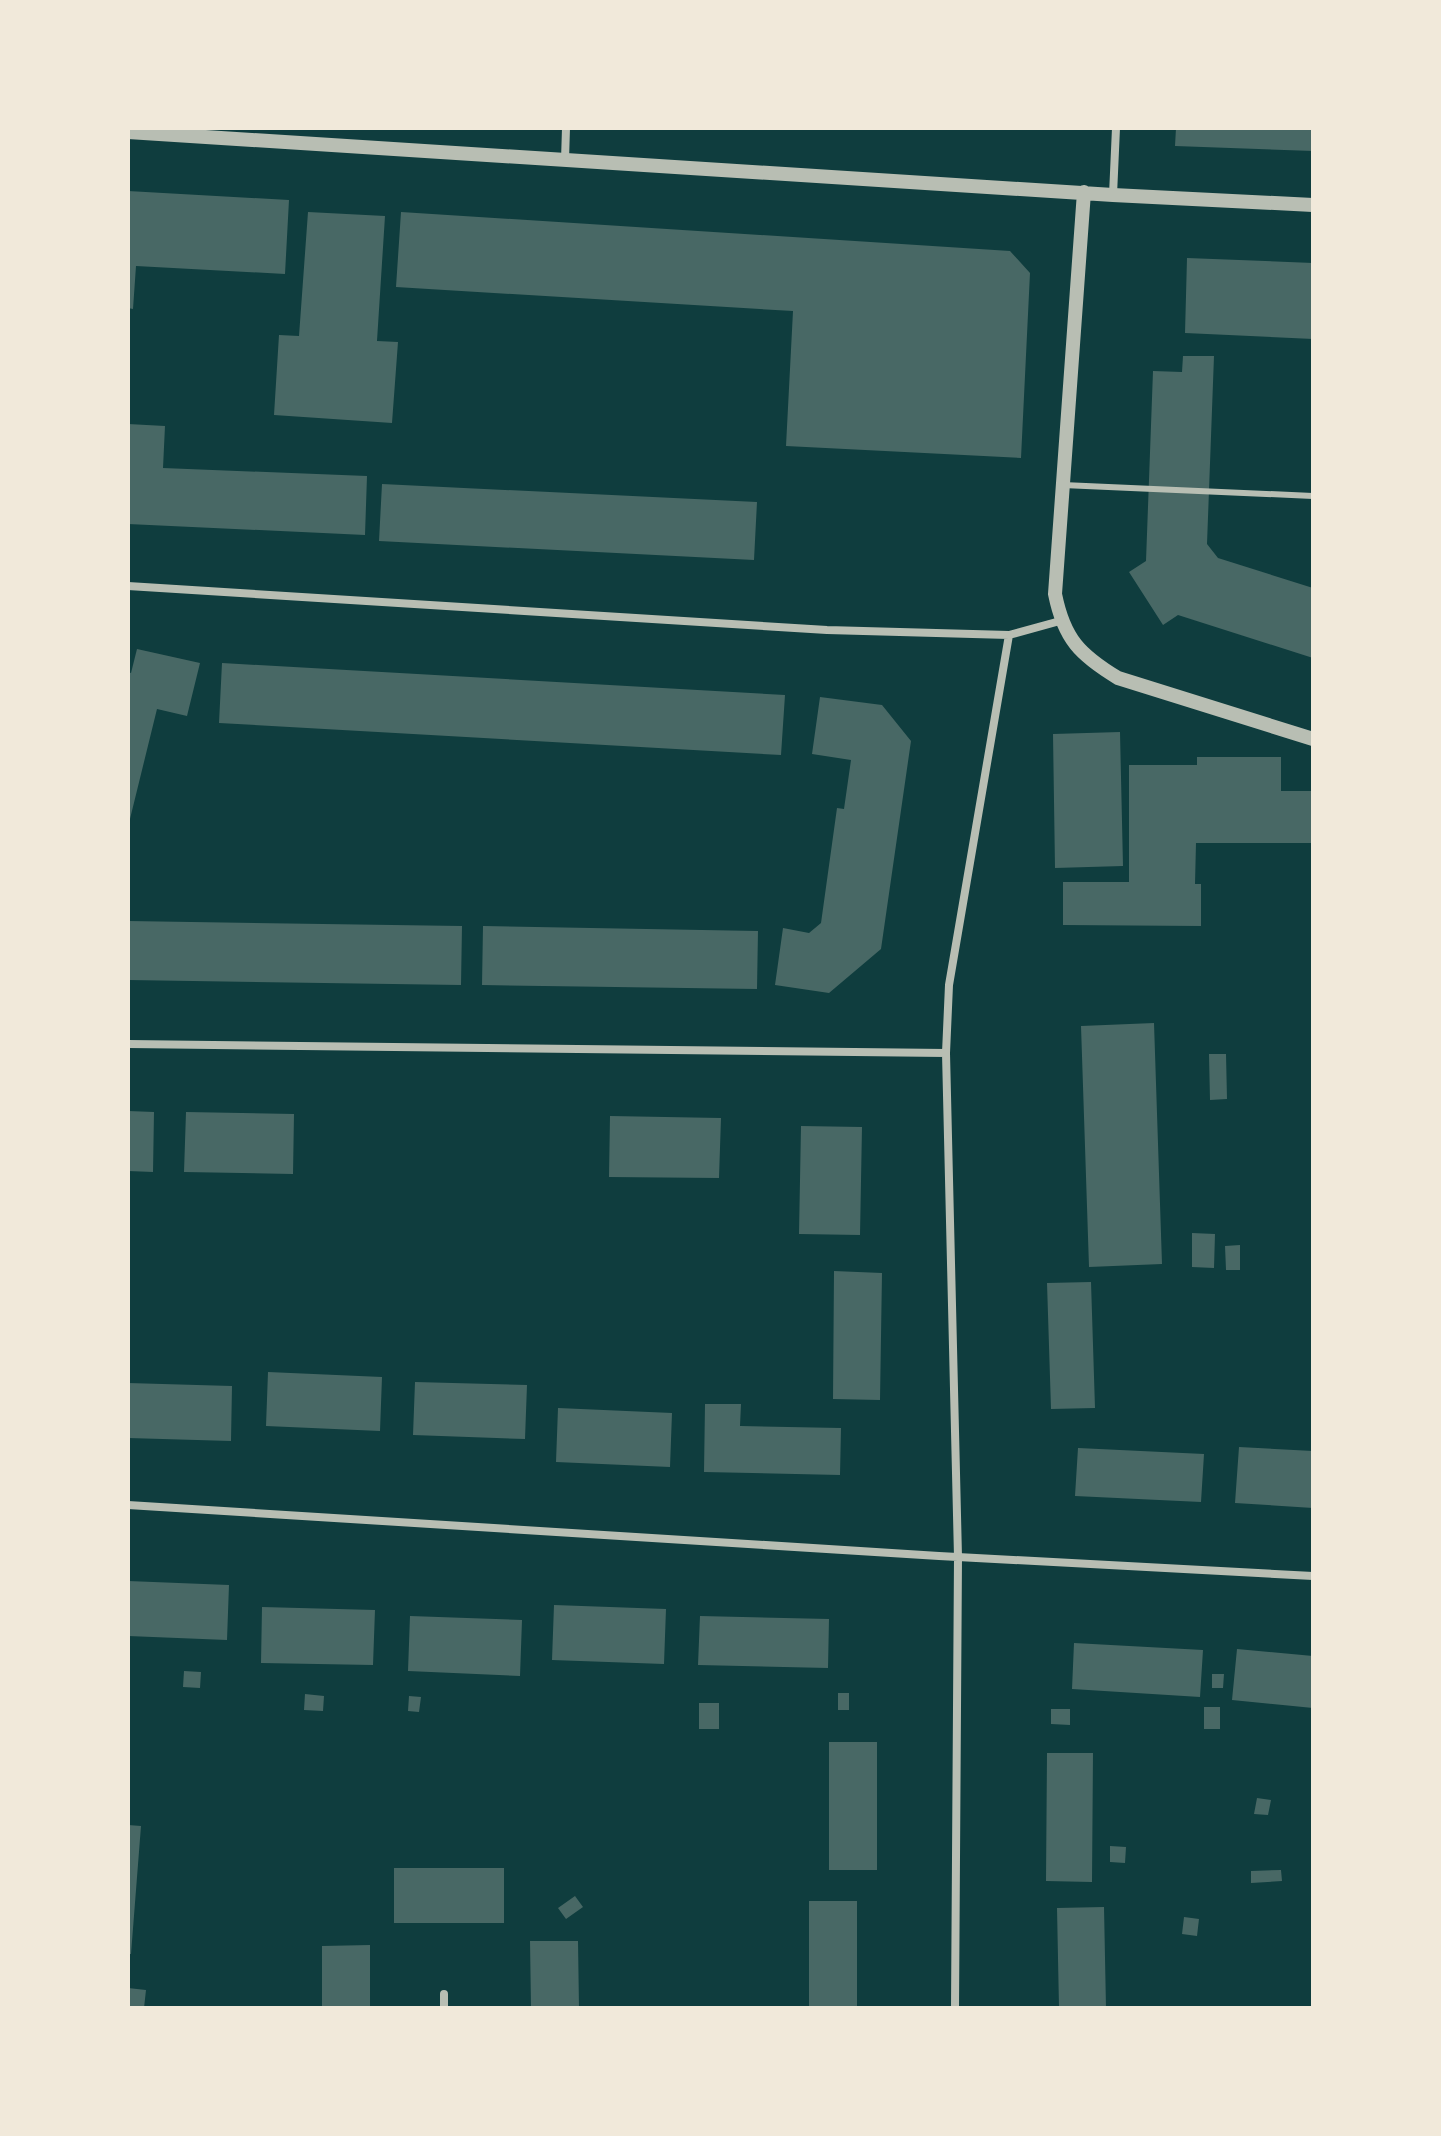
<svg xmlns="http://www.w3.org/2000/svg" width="1441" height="2136" font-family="Raleway,sans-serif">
  <rect width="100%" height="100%" fill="#0f3d3e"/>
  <path fill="#486865" d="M 1176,128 L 1313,128 L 1313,151 L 1175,146 Z
    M 128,191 L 289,200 L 285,274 L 136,266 L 133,309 L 128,308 Z
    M 308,212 L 385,216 L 377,341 L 398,342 L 392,423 L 274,415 L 279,335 L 299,336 Z
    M 401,212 L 1010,251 L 1030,273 L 1021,458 L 786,446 L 793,311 L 396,287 Z
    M 1187,258 L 1313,263 L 1313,339 L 1185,333 Z
    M 1183,356 L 1214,356 L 1207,544 L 1218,558 L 1313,588 L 1313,658 L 1178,615 L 1163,625 L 1129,572 L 1146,561 L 1153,371 L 1182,372 Z
    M 128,424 L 165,426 L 163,468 L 367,476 L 365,535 L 128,524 Z
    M 382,484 L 757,502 L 754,560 L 379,541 Z
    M 137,649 L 200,663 L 187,716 L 157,709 L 129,823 L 128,672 L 131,673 Z
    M 222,663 L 785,695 L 781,755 L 219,723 Z
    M 820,697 L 882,705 L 911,741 L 881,949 L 829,993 L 775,985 L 783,928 L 809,933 L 821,923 L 837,808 L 844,809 L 851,760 L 812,754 Z
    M 1120,732 L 1123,866 L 1055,868 L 1053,734 Z
    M 1197,757 L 1281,757 L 1281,791 L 1313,791 L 1313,843 L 1196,843 L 1195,884 L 1201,884 L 1201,926 L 1063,925 L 1063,882 L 1129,882 L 1129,765 L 1197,765 Z
    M 128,921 L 462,926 L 461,985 L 128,980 Z
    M 483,926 L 758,931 L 757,989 L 482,985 Z
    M 1154,1023 L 1162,1264 L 1089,1267 L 1081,1026 Z
    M 1209,1054 L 1226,1054 L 1227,1099 L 1210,1100 Z
    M 128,1111 L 154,1112 L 153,1172 L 128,1171 Z
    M 186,1112 L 294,1114 L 293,1174 L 184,1172 Z
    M 610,1116 L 721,1118 L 719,1178 L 609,1177 Z
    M 801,1126 L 862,1127 L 860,1235 L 799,1234 Z
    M 1192,1233 L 1215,1234 L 1214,1268 L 1192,1267 Z
    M 1240,1245 L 1240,1270 L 1226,1270 L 1225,1246 Z
    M 834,1271 L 882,1273 L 880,1400 L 833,1399 Z
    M 1091,1282 L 1095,1408 L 1051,1409 L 1047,1283 Z
    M 268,1372 L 382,1377 L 380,1431 L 266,1426 Z
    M 415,1382 L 527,1385 L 525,1439 L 413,1435 Z
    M 128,1383 L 232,1386 L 231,1441 L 128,1438 Z
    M 705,1404 L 741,1404 L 740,1426 L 841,1428 L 840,1475 L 704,1472 Z
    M 558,1408 L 672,1413 L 670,1467 L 556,1462 Z
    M 1239,1447 L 1313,1451 L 1313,1508 L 1235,1503 Z
    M 1078,1448 L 1204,1454 L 1201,1502 L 1075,1496 Z
    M 128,1581 L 229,1585 L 227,1640 L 128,1636 Z
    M 554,1605 L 666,1609 L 664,1664 L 552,1660 Z
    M 262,1607 L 375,1610 L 373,1665 L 261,1663 Z
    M 410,1616 L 522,1620 L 520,1676 L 408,1671 Z
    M 700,1616 L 829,1619 L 828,1668 L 698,1665 Z
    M 1074,1643 L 1203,1650 L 1200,1697 L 1072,1689 Z
    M 1237,1649 L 1313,1656 L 1313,1708 L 1232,1700 Z
    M 184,1671 L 201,1672 L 200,1688 L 183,1687 Z
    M 1212,1674 L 1224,1674 L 1223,1688 L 1212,1688 Z
    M 838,1693 L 849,1693 L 849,1710 L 838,1710 Z
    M 305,1694 L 324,1696 L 323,1711 L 304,1710 Z
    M 409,1696 L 421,1697 L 419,1712 L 408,1711 Z
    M 699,1703 L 719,1703 L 719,1729 L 699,1729 Z
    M 1204,1707 L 1220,1707 L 1220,1729 L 1204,1729 Z
    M 1051,1709 L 1070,1709 L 1070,1725 L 1051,1724 Z
    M 829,1742 L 877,1742 L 877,1870 L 829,1870 Z
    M 1047,1753 L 1093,1753 L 1092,1882 L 1046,1881 Z
    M 1257,1798 L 1271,1800 L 1268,1815 L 1254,1814 Z
    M 128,1825 L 141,1826 L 131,1954 L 128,1954 Z
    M 1110,1846 L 1126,1847 L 1125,1863 L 1110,1862 Z
    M 394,1868 L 504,1868 L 504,1923 L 394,1923 Z
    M 1281,1870 L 1282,1881 L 1251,1883 L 1251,1871 Z
    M 575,1896 L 583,1907 L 566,1919 L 558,1908 Z
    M 809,1901 L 857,1901 L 857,2008 L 809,2008 Z
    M 1104,1907 L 1106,2008 L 1059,2008 L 1057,1908 Z
    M 1184,1917 L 1199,1919 L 1197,1936 L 1182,1934 Z
    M 530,1941 L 578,1941 L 579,2008 L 531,2008 Z
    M 370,1945 L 370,2008 L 322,2008 L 322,1946 Z
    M 128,1988 L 146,1990 L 144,2008 L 128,2008 Z"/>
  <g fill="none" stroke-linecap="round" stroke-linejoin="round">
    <path stroke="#b8beb3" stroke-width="6" d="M 1063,485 L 1313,496"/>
    <path stroke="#b8beb3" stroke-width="8" d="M 565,160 L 566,128
      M 1113,195 L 1116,128
      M 128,586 L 827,630 L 1009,635 L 1060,621
      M 128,1044 L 946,1053
      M 128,1505 L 939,1556 L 1313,1576
      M 444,1994 L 444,2008
      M 955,2008 L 958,1557 L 946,1053 L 949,985 L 1009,635"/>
    <path stroke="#b8beb3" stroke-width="14" d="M 128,132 L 1113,195 L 1313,205
      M 1084,192 L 1055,594 C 1064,639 1080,655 1118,678 L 1313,739"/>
  </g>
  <rect width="1441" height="2136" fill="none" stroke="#f1e9da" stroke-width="260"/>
</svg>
